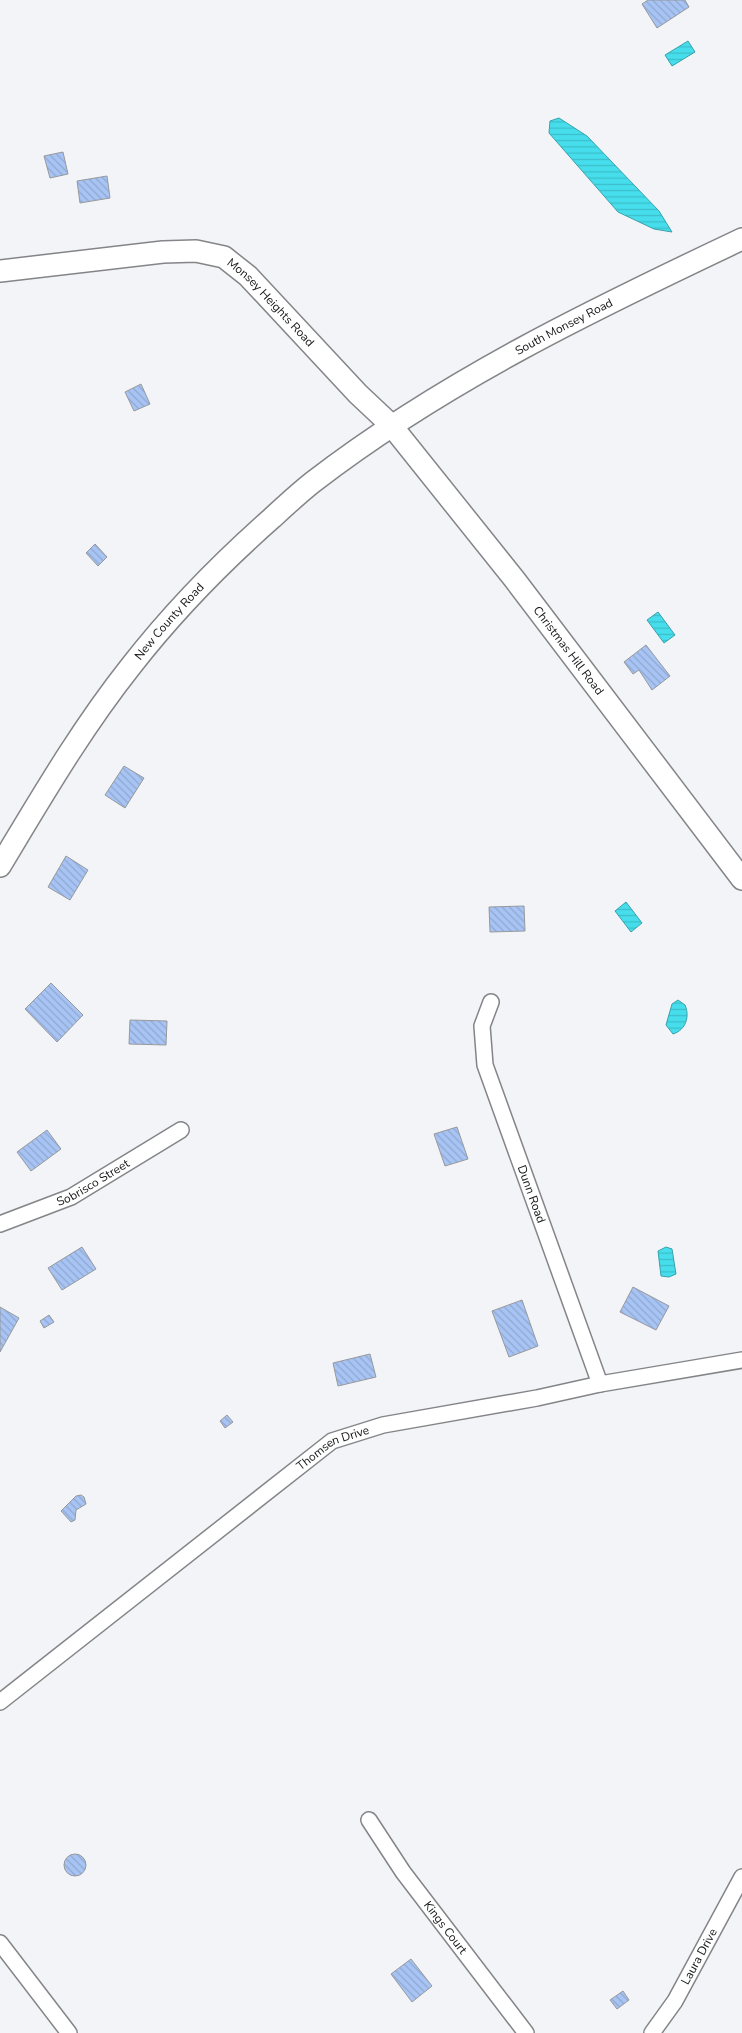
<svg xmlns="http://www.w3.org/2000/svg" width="742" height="2033" font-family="'Nunito Sans',sans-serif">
  <defs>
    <pattern id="water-rules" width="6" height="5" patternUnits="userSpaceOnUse" patternTransform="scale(1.25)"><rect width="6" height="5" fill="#46deec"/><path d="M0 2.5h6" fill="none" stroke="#3cbeca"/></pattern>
    <pattern id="building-back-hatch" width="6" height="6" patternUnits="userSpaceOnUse" patternTransform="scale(1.25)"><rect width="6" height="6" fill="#a7c4f4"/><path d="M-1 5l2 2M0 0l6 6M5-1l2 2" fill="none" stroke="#8fa8d0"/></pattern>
  </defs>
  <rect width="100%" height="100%" fill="#f3f4f7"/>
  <path fill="url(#water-rules)" stroke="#37a2ac" d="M 688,41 L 695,52 L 672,66 L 665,55 Z
    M 559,118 L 587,136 L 659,211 L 672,232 L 654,229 L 618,212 L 549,133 L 550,121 Z
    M 658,612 L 675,635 L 664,643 L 647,620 Z
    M 626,902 L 642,923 L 631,932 L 615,911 Z
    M 678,1000 L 685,1005 C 690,1016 686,1030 673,1034 L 666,1025 L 672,1004 Z
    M 666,1247 L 672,1249 L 676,1274 L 669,1277 L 661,1276 L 658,1251 Z"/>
  <path fill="url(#building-back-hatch)" stroke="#97999c" d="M 648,0 L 685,0 L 689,7 L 657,28 L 642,4 Z
    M 63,152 L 68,174 L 50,178 L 44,156 Z
    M 107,176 L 110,198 L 80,203 L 77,181 Z
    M 141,384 L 150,404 L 134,411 L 125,392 Z
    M 95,544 L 107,557 L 98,566 L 86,553 Z
    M 646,645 L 670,676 L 652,690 L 639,670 L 633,674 L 624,662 Z
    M 124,766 L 144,778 L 125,808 L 105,795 Z
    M 66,856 L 88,870 L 70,900 L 48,887 Z
    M 524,906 L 525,931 L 490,932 L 489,907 Z
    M 51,983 L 83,1015 L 57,1042 L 25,1009 Z
    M 130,1020 L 167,1021 L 166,1045 L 129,1044 Z
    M 457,1127 L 468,1159 L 445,1166 L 434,1134 Z
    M 47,1130 L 61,1149 L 31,1171 L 17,1152 Z
    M 82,1247 L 96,1269 L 62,1290 L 48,1268 Z
    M 633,1287 L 669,1306 L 656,1330 L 620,1312 Z
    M 522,1300 L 538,1346 L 509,1357 L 492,1311 Z
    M 0,1307 L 19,1318 L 0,1352 Z
    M 49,1315 L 54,1322 L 44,1328 L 40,1321 Z
    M 370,1354 L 376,1377 L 338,1386 L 333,1363 Z
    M 227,1415 L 233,1422 L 225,1428 L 220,1421 Z
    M 81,1495 L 84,1497 L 86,1504 L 76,1510 L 75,1520 L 71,1522 L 61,1511 L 76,1496 Z
    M64 1865a11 11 0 1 1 22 0a11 11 0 1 1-22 0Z
    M 411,1959 L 432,1986 L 412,2002 L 391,1974 Z
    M 623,1991 L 629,2000 L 617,2009 L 610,2000 Z"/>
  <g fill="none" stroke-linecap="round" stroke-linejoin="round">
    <g stroke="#848588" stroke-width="18">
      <g id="street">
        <path id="s1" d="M 491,1002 L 482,1026 L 485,1065 L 600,1384"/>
        <path id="s2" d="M 0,1224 L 71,1197 L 181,1130"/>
        <path id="s3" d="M 0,1702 L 332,1441 L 383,1425 L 537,1398 L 600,1384 L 742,1360"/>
        <path id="s4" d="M 369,1820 L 403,1872 L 526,2033"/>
        <path d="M 0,1943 L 69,2033"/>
        <path id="s5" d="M 652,2033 L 675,2001 L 742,1877"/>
      </g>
    </g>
    <g stroke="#848588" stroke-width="24">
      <g id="secondary">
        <path id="s6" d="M 0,271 L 163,252 L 196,251 L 224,257 L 248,276 L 358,394 L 391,425 L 515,580 L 742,879"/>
        <path id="s7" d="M 0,866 C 41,798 81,729 131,666 C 173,612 221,563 272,518 C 285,506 299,493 313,482 C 444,381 594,309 742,239"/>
      </g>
    </g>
    <use href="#street" stroke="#fff" stroke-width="15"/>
    <use href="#secondary" stroke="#fff" stroke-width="21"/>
  </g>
  <g text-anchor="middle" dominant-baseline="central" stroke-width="4" stroke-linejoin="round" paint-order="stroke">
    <g font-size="12" fill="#141516" stroke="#fff">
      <text stroke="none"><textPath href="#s6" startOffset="291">Monsey Heights Road</textPath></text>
      <text stroke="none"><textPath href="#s7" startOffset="794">South Monsey Road</textPath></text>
      <text stroke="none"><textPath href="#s7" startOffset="298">New County Road</textPath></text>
      <text stroke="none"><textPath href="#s6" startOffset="750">Christmas Hill Road</textPath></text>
      <text stroke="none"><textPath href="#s2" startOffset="102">Sobrisco Street</textPath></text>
      <text stroke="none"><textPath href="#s1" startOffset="202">Dunn Road</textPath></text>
      <text stroke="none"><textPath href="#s3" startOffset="420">Thomsen Drive</textPath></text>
      <text stroke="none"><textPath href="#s4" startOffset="132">Kings Court</textPath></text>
      <text stroke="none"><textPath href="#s5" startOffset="90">Laura Drive</textPath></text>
    </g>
  </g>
</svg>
